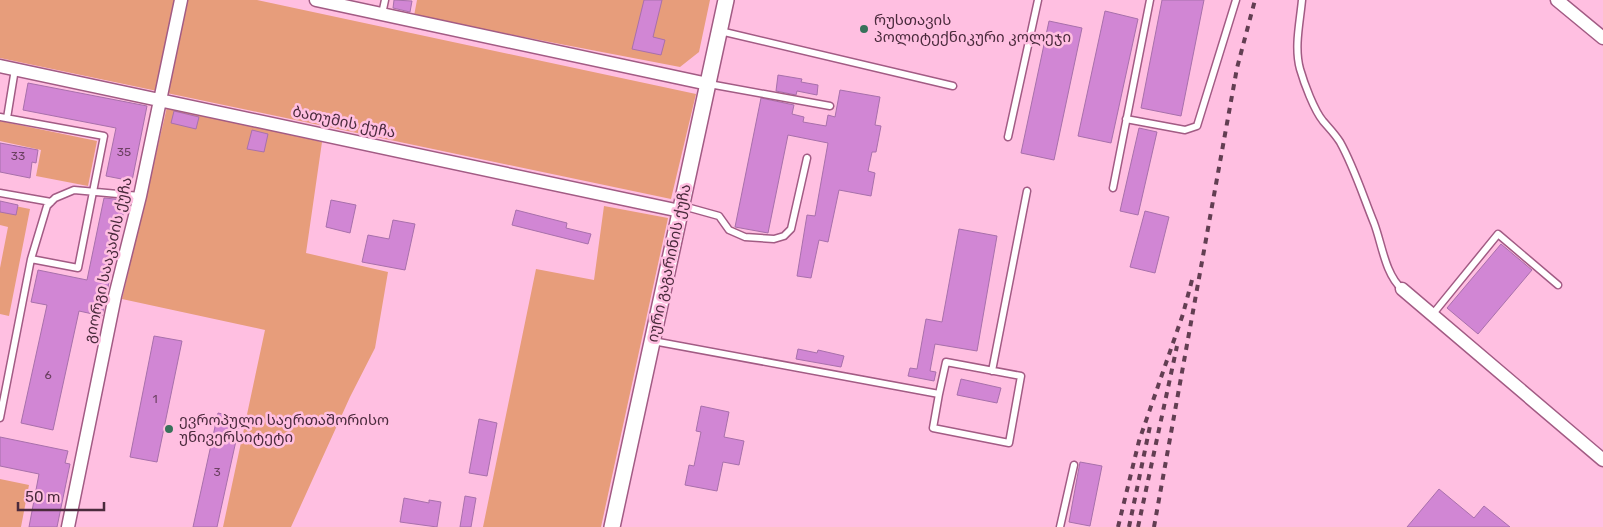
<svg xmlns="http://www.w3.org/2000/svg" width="1603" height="527" font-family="Rubik,'Noto Sans Georgian',sans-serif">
  <rect width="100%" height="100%" fill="#ffbfe1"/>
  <path fill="#e79d7b" d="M 0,0 L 257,0 L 696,94 L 671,199 L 0,58 Z
    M 417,0 L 710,0 L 699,52 L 680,67 L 414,16 Z
    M 167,107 L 322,142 L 306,253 L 388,272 L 375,348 L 350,397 L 291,527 L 223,527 L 265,330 L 122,299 Z
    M 0,121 L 97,141 L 88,186 L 36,176 L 41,150 L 0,141 Z
    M 0,203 L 30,209 L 9,316 L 0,314 L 0,268 L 8,227 L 0,225 Z
    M 604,206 L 668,218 L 601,527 L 483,527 L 536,269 L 594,280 Z
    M 0,479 L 29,485 L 21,527 L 0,527 Z"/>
  <path fill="#d186d4" stroke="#a870ab" d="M 394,0 L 412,1 L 410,12 L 393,8 Z
    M 644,0 L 662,0 L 653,37 L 665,40 L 661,55 L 632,49 Z
    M 1162,0 L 1204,0 L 1181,116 L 1141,108 Z
    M 1105,11 L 1138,19 L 1111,143 L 1078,136 Z
    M 1049,21 L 1082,28 L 1054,160 L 1021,153 Z
    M 778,75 L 802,79 L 801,82 L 818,85 L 817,95 L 797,91 L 796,95 L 776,91 Z
    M 28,83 L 147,106 L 132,181 L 106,176 L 116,128 L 23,110 Z
    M 840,90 L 880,97 L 875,125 L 881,126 L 876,152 L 872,152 L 868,171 L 875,173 L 871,196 L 839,190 L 828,242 L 819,240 L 811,278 L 797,276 L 807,215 L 815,216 L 828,143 L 788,135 L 768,233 L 735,227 L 761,98 L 794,105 L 792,114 L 804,117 L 803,122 L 826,126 L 828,115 L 835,117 Z
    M 174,111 L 199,117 L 196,129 L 171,123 Z
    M 1139,128 L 1157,132 L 1138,215 L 1120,211 Z
    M 252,130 L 268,134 L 264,152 L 247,149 Z
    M 0,143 L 38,150 L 36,163 L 32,162 L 30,178 L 0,172 Z
    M 104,198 L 126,200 L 102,316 L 79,311 L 53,430 L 21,423 L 47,305 L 31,302 L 38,270 L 87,280 Z
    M 331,200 L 356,205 L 350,233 L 326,227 Z
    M 0,201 L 18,205 L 16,215 L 0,212 Z
    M 516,210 L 567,223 L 566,228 L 591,234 L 588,244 L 512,225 Z
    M 1145,211 L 1169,217 L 1155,273 L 1130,267 Z
    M 393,220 L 415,224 L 405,270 L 362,262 L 368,235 L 389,239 Z
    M 959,229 L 997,236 L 977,351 L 935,344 L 930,371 L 936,372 L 934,381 L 908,376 L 910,368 L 917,369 L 926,319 L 942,322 Z
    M 1501,244 L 1532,270 L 1478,334 L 1447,308 Z
    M 154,336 L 182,341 L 157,462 L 130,457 Z
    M 798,349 L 817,353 L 818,350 L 844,356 L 841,367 L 796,359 Z
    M 961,379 L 1001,388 L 997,403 L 957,395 Z
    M 701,406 L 729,412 L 724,437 L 744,441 L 739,465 L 723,462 L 717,491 L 685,485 L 689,465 L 694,466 L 701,432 L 696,431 Z
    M 218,413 L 241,418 L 217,527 L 193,527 Z
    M 479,419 L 497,423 L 487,476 L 469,473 Z
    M 0,437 L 68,451 L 65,463 L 70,464 L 57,527 L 29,527 L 39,474 L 0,466 Z
    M 1080,462 L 1102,466 L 1090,526 L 1069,522 Z
    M 1439,489 L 1474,518 L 1484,506 L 1510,527 L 1407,527 Z
    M 465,496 L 476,498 L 471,527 L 460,527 Z
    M 404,498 L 429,503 L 429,500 L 441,502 L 437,527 L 400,522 Z"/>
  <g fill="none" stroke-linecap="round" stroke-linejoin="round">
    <g stroke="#a25b84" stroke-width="9">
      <path id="service" d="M 1302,0 C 1300,22 1294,47 1300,69 C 1304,83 1314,110 1323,121 C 1329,128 1335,134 1340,142 C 1354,167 1363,196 1374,223 C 1382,244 1385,274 1402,289
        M 382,14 L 385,0
        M 720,31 L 953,86
        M 709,84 L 830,106
        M 0,117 L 104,136 L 78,268 L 31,259
        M 7,118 L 15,69
        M 1126,119 L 1185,130 L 1197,126 L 1236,0
        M 1008,137 L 1038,0
        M 1113,188 L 1150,0
        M 0,193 L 51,202
        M 683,206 L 719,216 L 729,230 L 745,237 L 774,239 L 784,236 L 791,229 L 807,158
        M 1432,315 L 1498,234 L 1558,285
        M 653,341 L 939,394 L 946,362 L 1021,376 L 1009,443 L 933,428 L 939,394
        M 992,371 L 1027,191
        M 0,418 L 31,259 L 47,206 L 55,198 L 74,190 L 140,196
        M 1060,527 L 1074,465"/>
    </g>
    <g stroke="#a25b84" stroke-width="15">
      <path id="minor" d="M 316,0 L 708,84
        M 1557,0 L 1603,38
        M 0,66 L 680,211
        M 1402,289 L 1603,460
        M 68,527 L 115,296 L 140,196 L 181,0"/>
    </g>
    <g stroke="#a25b84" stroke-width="18">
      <path id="tertiary" d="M 612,527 L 726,0"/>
    </g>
    <use href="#service" stroke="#fff" stroke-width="6"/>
    <use href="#minor" stroke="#fff" stroke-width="12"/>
    <use href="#tertiary" stroke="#fff" stroke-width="15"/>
    <path stroke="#623e52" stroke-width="4" stroke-dasharray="6 6" stroke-linecap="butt" d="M 1118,527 L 1139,441 L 1183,314 L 1192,280
      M 1129,527 L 1150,426
      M 1138,527 L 1177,346
      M 1154,527 L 1237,68 L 1255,0"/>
  </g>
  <g fill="#37715a" stroke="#ffbfe1" stroke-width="2">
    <circle cx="864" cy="29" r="5"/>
    <circle cx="169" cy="429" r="5"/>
  </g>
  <g text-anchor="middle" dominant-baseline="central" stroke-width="5" stroke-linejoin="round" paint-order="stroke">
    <g font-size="12" fill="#6c4162">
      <text x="124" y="152">35</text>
      <text x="18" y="156">33</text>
      <text x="48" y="375">6</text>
      <text x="155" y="399">1</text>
      <text x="217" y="472">3</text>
    </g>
    <g font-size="15" fill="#4a2a3c" stroke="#ffbfe1" text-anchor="start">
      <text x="874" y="20">რუსთავის<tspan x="874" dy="17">პოლიტექნიკური კოლეჯი</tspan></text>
      <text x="179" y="420">ევროპული საერთაშორისო<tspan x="179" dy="17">უნივერსიტეტი</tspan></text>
    </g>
    <g font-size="15" fill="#4a2a3c" stroke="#ffbfe1">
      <text transform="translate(344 122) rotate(12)">ბათუმის ქუჩა</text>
      <text transform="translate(108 260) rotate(-77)">გიორგი სააკაძის ქუჩა</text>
      <text transform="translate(669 263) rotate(-78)">იური გაგარინის ქუჩა</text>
    </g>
  </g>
  <path d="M18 502v8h86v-8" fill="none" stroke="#4a2a3c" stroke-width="2.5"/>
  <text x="25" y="502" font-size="15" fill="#4a2a3c" stroke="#ffbfe1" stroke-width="4" paint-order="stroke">50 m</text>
</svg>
